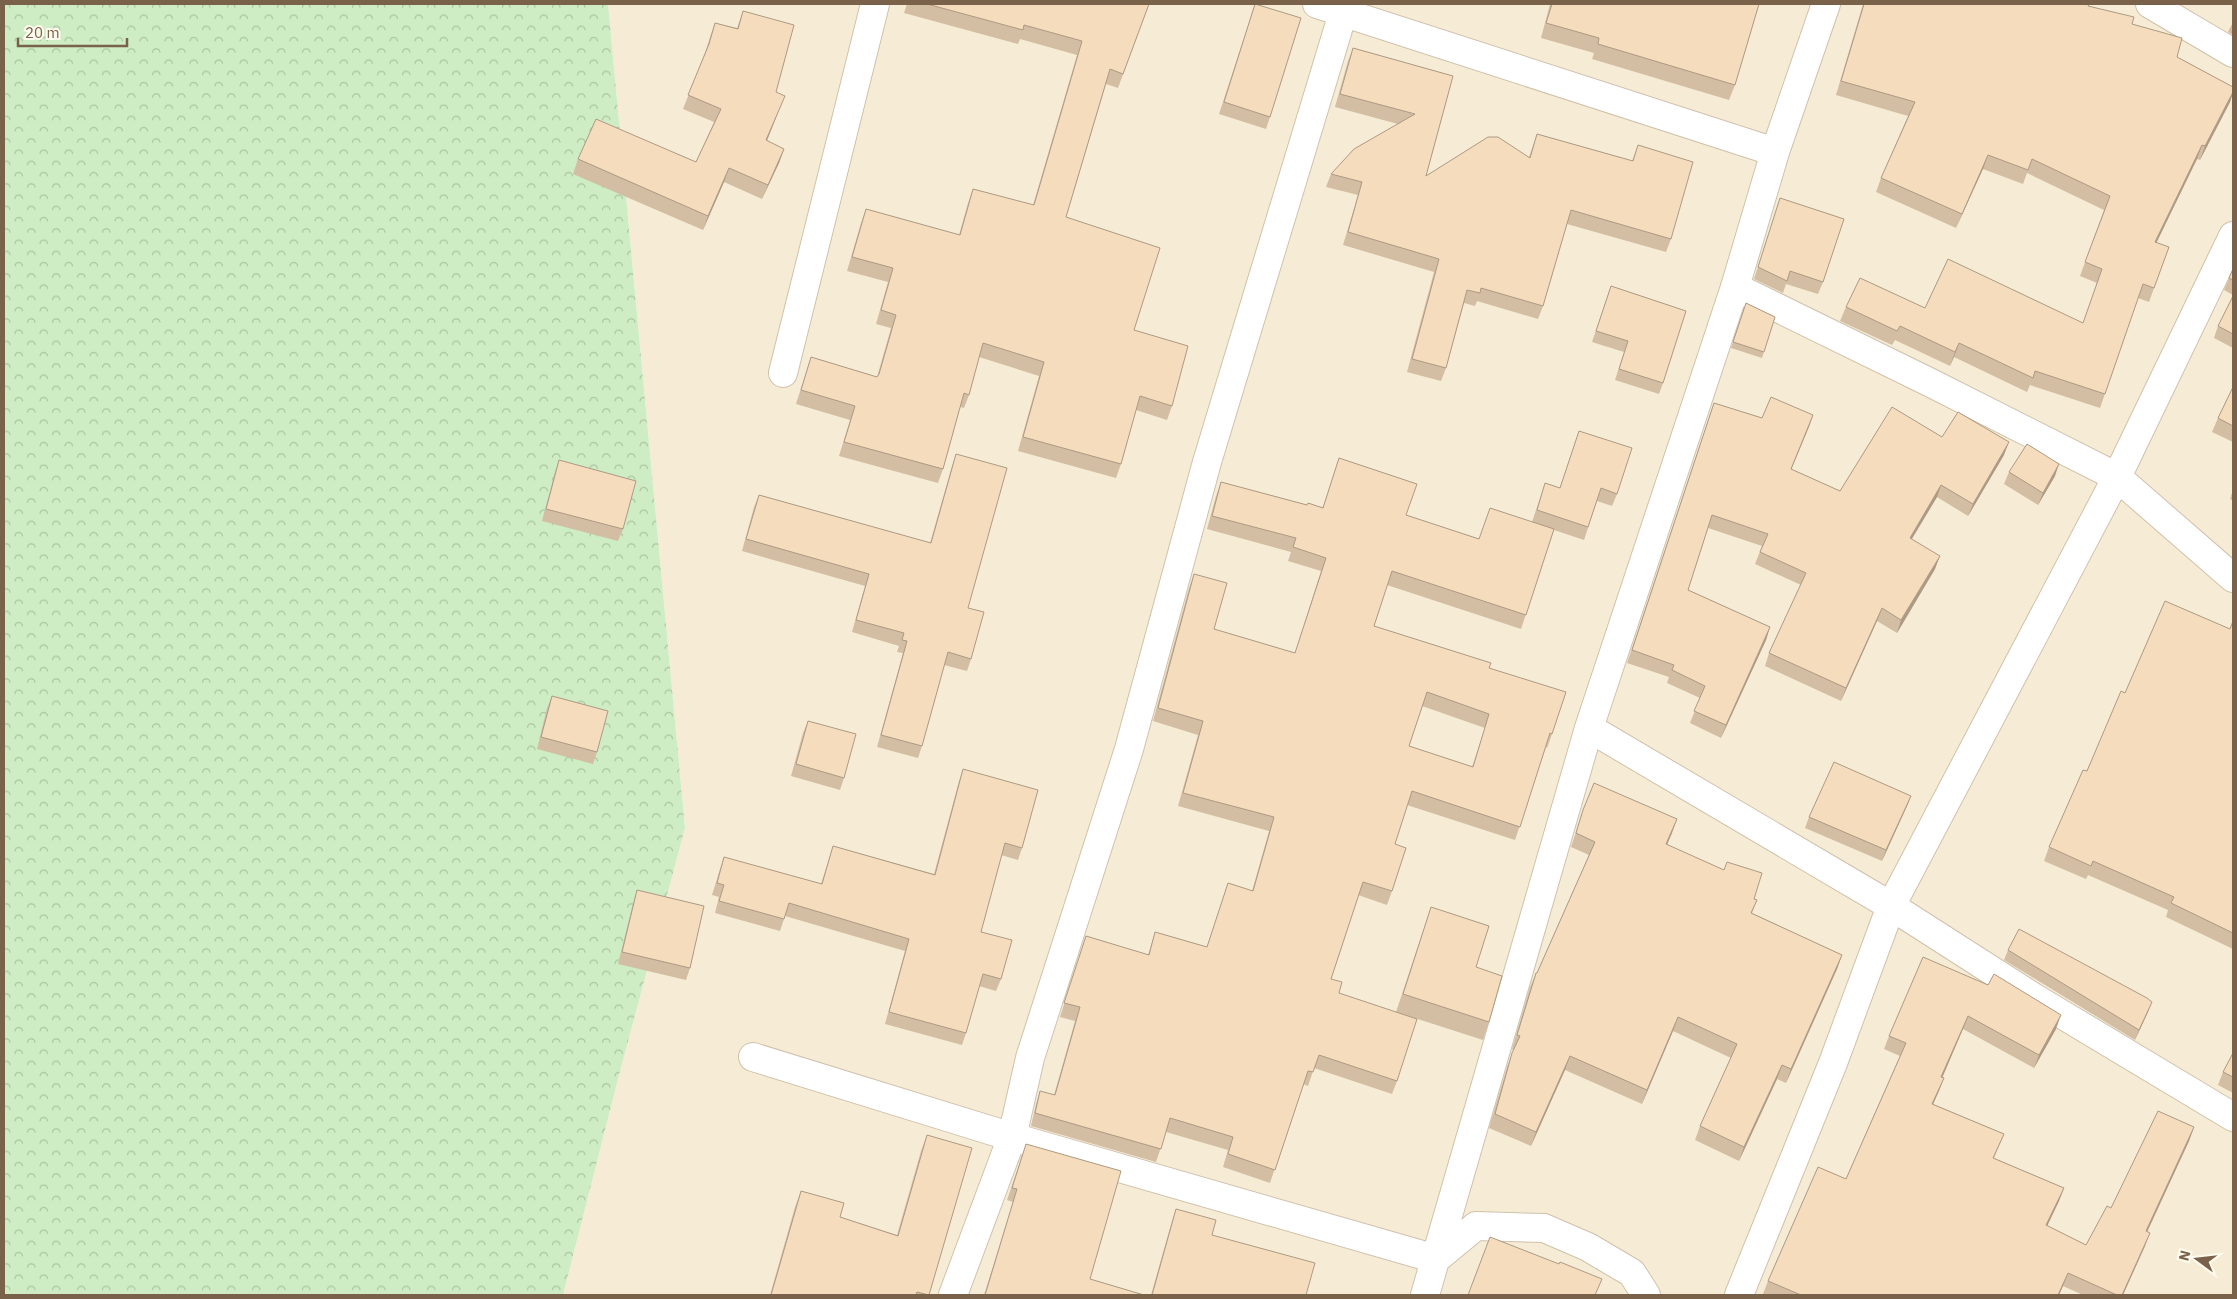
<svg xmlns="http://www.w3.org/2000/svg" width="2237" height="1299" font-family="'IBM Plex Sans',sans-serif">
  <defs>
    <pattern id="forest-crowns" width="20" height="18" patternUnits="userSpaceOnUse" patternTransform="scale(1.25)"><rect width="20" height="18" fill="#ceedc4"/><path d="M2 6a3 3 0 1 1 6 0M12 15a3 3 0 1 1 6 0" fill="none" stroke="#acc3a1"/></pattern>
  </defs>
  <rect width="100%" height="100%" fill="#fef8e7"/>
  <path fill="#f6ecd5" d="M 608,4 L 2233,4 L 2233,1295 L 563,1295 L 618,1079 L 685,828 Z"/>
  <path fill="url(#forest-crowns)" d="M 4,4 L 608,4 L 685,828 L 618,1079 L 563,1295 L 4,1295 Z"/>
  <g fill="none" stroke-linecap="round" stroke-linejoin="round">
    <g stroke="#d0c1ab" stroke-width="30">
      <path id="minor" d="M 1317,4 L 1775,152
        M 2150,4 L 2233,53
        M 1735,287 L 1929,382 L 2117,477 L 2233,578
        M 783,373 L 875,4
        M 1589,728 L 1891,906 L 2033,997 L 2233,1117
        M 753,1057 L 1012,1137 L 1436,1259
        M 1436,1259 L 1476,1226 L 1544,1228 L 1588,1247 L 1632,1273 L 1646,1295
        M 953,1295 L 1012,1137 L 1030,1058 L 1129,749 L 1207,462 L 1343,13
        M 1425,1295 L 1589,728 L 1735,287 L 1775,152 L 1826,4
        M 1739,1295 L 1833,1063 L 1891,906 L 2117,477 L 2233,236"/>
    </g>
    <use href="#minor" stroke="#fff" stroke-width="28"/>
  </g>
  <path fill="#d3bda3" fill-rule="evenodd" d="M 907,4 L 1149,4 L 1118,88 L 1106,84 L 1066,217 L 1134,330 L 1172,406 L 1167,420 L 1136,410 L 1121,464 L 1116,478 L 1018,451 L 1039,376 L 979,357 L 969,395 L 964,408 L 960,407 L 943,469 L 938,483 L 839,456 L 850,420 L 796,404 L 811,357 L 877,377 L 891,328 L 876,324 L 888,282 L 847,271 L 861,223 L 866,209 L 959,235 L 968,203 L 973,189 L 1033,205 L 1077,55 L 1020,39 L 1018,44 L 904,13 Z
    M 1255,4 L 1270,117 L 1266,129 L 1219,114 Z
    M 1550,4 L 1759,4 L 1735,85 L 1729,100 L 1592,59 L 1594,53 L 1541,38 Z
    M 1863,4 L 2089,4 L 2088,6 L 2132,24 L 2177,57 L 2233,87 L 2233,94 L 2230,102 L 2200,160 L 2197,159 L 2156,243 L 2169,247 L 2149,302 L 2138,298 L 2100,408 L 2030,385 L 2027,392 L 1954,357 L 1950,366 L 1895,340 L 1892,345 L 1840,321 L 1846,307 L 1925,308 L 2083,323 L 2097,283 L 2080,276 L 2104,210 L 2027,173 L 2023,184 L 1983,169 L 1956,228 L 1876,192 L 1881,178 L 1908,116 L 1836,95 Z
    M 743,11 L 776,92 L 779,110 L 767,141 L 784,149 L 779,163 L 762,199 L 724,182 L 703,230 L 573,174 L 578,159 L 696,162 L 714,122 L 683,109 L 705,53 L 710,37 L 715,23 L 737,28 Z
    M 2233,22 L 2233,35 L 2228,32 Z
    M 1353,48 L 1453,76 L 1426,176 L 1529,157 L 1537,134 L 1632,161 L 1638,145 L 1671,239 L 1666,252 L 1567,224 L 1543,306 L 1538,319 L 1477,301 L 1475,306 L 1464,303 L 1446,368 L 1441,381 L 1407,372 L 1434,272 L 1343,245 L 1358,195 L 1326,187 L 1331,174 L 1398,124 L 1335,107 L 1348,61 Z
    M 1780,198 L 1823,282 L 1818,294 L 1786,284 L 1783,293 L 1754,279 Z
    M 2233,269 L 2233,295 L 2224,290 Z
    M 1611,286 L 1663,383 L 1659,394 L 1615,380 L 1624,352 L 1592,342 Z
    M 2233,296 L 2233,348 L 2214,338 L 2218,326 Z
    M 1746,303 L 1775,317 L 1762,358 L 1731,348 Z
    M 2233,387 L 2233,442 L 2212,432 L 2218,418 Z
    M 1714,403 L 1762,418 L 1813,415 L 1791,469 L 1840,491 L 1942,437 L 2004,455 L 1968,516 L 1937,497 L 1912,539 L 1935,569 L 1897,633 L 1877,621 L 1841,701 L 1765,666 L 1769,653 L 1801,585 L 1755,564 L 1762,546 L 1708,528 L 1688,590 L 1770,627 L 1766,640 L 1721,738 L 1690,723 L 1700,698 L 1667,683 L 1669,677 L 1627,663 Z
    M 1575,443 L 1617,494 L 1612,506 L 1597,501 L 1584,540 L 1554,530 L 1521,629 L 1387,585 L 1374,626 L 1489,668 L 1552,734 L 1547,748 L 1546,747 L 1515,840 L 1407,805 L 1395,844 L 1392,891 L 1387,905 L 1358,895 L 1331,979 L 1339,993 L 1397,1081 L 1392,1094 L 1314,1068 L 1308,1086 L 1303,1084 L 1270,1183 L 1223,1167 L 1228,1150 L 1166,1132 L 1156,1162 L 1031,1126 L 1036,1104 L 1040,1091 L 1054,1095 L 1075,1021 L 1060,1017 L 1086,936 L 1148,955 L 1155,932 L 1207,947 L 1228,883 L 1252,891 L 1269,831 L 1178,806 L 1198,735 L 1153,721 L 1189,588 L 1194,574 L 1214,629 L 1295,653 L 1321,571 L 1288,561 L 1291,552 L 1207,529 L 1216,496 L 1221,482 L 1307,505 L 1323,507 L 1339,458 L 1406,515 L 1479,539 L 1532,522 L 1545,483 L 1560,488 ZM 1422,706 L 1485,728 L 1472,767 L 1409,746 Z
    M 956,454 L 968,608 L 971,659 L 967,671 L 944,665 L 922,746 L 918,758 L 877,747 L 903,653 L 897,652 L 899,646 L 852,632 L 865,586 L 742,551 L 754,507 L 759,495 L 930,543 L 952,466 Z
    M 559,460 L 623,529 L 618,541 L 542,521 L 555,472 Z
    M 2009,472 L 2055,476 L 2038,505 L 2004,484 Z
    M 2233,490 L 2233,501 L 2230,499 Z
    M 2233,621 L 2233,949 L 2166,917 L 2168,910 L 2088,875 L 2086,879 L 2044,861 L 2049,847 L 2125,693 L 2230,629 Z
    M 552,696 L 597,752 L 593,764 L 537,749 L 547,708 Z
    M 808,721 L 844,778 L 840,790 L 791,776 L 803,733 Z
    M 963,769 L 1022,848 L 1018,860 L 1001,855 L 981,932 L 1001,979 L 996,991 L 979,986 L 966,1033 L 962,1045 L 885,1024 L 905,951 L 785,916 L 780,931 L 715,913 L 719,897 L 712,895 L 720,869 L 724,857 L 821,884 L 833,846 L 934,874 L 959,781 Z
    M 1911,796 L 1907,806 L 1882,861 L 1805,828 L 1809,817 Z
    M 1583,810 L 1672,833 L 1667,845 L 1757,900 L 1752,913 L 1842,955 L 1837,969 L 1786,1083 L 1777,1079 L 1739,1161 L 1695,1140 L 1700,1126 L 1731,1058 L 1673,1031 L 1642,1104 L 1565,1070 L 1531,1146 L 1489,1128 L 1507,1067 L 1514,1050 L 1512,1049 L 1530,987 L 1536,973 L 1537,973 L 1589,855 L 1571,847 Z
    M 637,890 L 690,968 L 686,980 L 618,964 L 633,903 Z
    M 1431,907 L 1476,967 L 1489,1022 L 1483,1040 L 1396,1012 Z
    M 2008,950 L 2148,1012 L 2135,1040 L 2004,960 Z
    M 1988,985 L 2056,1029 L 2034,1068 L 1963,1029 L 1942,1077 L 1944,1078 L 1933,1104 L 2004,1134 L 1994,1158 L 2064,1188 L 2059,1201 L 2047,1226 L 2086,1245 L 2111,1208 L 2194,1127 L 2189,1141 L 2147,1232 L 2145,1246 L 2123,1295 L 2083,1295 L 2063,1286 L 2059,1295 L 1765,1295 L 1763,1294 L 1768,1281 L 1846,1179 L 1900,1056 L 1884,1049 L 1889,1036 Z
    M 2233,1053 L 2233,1093 L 2218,1085 L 2223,1072 Z
    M 927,1135 L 929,1295 L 770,1295 L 795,1207 L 801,1191 L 840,1217 L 897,1235 L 921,1151 Z
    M 1026,1144 L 1090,1279 L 1144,1295 L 984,1295 L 1013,1202 L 1007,1200 Z
    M 1176,1209 L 1212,1235 L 1306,1295 L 1151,1295 L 1172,1221 Z"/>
  <path fill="#ac9a84" d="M 2233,92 L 2230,102 L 2200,160 L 2205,146 Z
    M 785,96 L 779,110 L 761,155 L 766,140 Z
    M 2202,145 L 2197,159 L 2150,256 L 2155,242 Z
    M 784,149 L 779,163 L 762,199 L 768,185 Z
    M 1988,155 L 1983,169 L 1956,228 L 1962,214 Z
    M 729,168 L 724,182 L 703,230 L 708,216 Z
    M 1959,343 L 1954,357 L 1950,366 L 1955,352 Z
    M 1813,415 L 1809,427 L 1786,482 L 1791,469 Z
    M 2009,442 L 2004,455 L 1968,516 L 1973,504 Z
    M 2059,464 L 2055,476 L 2038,505 L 2043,493 Z
    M 1941,485 L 1937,497 L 1905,550 L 1910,538 Z
    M 1940,556 L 1935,569 L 1897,633 L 1901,620 Z
    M 1882,608 L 1877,621 L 1841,701 L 1846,688 Z
    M 1770,627 L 1766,640 L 1721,738 L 1726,725 Z
    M 1911,796 L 1907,806 L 1882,861 L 1886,850 Z
    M 1677,819 L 1672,833 L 1661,858 L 1666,844 Z
    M 1842,955 L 1837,969 L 1786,1083 L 1791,1069 Z
    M 2152,1002 L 2148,1012 L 2135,1040 L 2139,1030 Z
    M 2061,1015 L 2056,1029 L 2034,1068 L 2039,1055 Z
    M 1968,1016 L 1963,1029 L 1937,1090 L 1941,1077 Z
    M 1678,1017 L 1673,1031 L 1642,1104 L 1647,1090 Z
    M 1570,1056 L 1565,1070 L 1531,1146 L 1536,1132 Z
    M 1782,1065 L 1777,1079 L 1739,1161 L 1744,1147 Z
    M 1944,1078 L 1939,1091 L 1927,1118 L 1932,1104 Z
    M 2194,1127 L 2189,1141 L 2141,1245 L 2146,1231 Z
    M 2064,1188 L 2059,1201 L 2041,1239 L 2046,1225 Z
    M 2150,1233 L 2145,1246 L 2123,1295 L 2122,1295 Z
    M 2068,1273 L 2063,1286 L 2059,1295 L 2058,1295 Z"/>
  <path fill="#f5dcbd" stroke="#ac9a84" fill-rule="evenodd" d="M 927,4 L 1149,4 L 1123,74 L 1110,69 L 1066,217 L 1160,248 L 1134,330 L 1188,346 L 1172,406 L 1140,396 L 1121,464 L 1023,437 L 1044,362 L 983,343 L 969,395 L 964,393 L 943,469 L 844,442 L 855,406 L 801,390 L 811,357 L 877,377 L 879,374 L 896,315 L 881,310 L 893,268 L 852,257 L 866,209 L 960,235 L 973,189 L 1034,205 L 1082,41 L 1024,25 L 1023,30 Z
    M 1255,4 L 1301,18 L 1270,117 L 1224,102 Z
    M 1552,4 L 1759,4 L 1735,85 L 1598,44 L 1599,38 L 1546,23 Z
    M 1864,4 L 2089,4 L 2088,6 L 2134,17 L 2132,24 L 2182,38 L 2177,57 L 2233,87 L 2233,92 L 2205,146 L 2202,145 L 2155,242 L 2169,247 L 2154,288 L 2143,284 L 2105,394 L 2035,371 L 2033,378 L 1959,343 L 1955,352 L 1900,326 L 1897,331 L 1846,307 L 1860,278 L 1925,308 L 1948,259 L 2083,323 L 2102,269 L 2085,262 L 2110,196 L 2032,159 L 2028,170 L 1988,155 L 1962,214 L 1881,178 L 1915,102 L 1841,81 Z
    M 743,11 L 794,25 L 776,92 L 785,96 L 766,140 L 784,149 L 768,185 L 729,168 L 708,216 L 578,159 L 596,119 L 696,162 L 721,109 L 688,95 L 709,44 L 715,23 L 738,29 Z
    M 1353,48 L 1453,76 L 1426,176 L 1488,137 L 1498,137 L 1530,158 L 1537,134 L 1633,161 L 1638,145 L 1693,162 L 1671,239 L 1571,210 L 1543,306 L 1481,288 L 1480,293 L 1467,290 L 1446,368 L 1412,359 L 1439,259 L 1348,232 L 1362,182 L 1331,174 L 1354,149 L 1415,114 L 1340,94 Z
    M 1780,198 L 1844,219 L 1823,282 L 1790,271 L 1787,281 L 1758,267 Z
    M 2233,269 L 2233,280 L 2229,278 Z
    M 1611,286 L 1686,311 L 1663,383 L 1619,369 L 1628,341 L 1596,331 Z
    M 2233,296 L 2233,334 L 2218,326 Z
    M 1746,303 L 1775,317 L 1764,352 L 1733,342 Z
    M 2233,387 L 2233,426 L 2218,418 Z
    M 1771,397 L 1813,415 L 1791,469 L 1840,491 L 1892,407 L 1942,437 L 1958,412 L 2009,442 L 1973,504 L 1941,485 L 1910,538 L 1940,556 L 1901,620 L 1882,608 L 1846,688 L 1769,653 L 1806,573 L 1760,552 L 1768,534 L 1712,515 L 1688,590 L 1770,627 L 1726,725 L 1694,711 L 1705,686 L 1672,670 L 1674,665 L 1632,650 L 1714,403 L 1762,418 Z
    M 1579,431 L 1632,448 L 1617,494 L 1601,488 L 1588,527 L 1537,510 L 1545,483 L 1560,488 Z
    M 2027,444 L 2059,464 L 2043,493 L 2009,472 Z
    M 956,454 L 1007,468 L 968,608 L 984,612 L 971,659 L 948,652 L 922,746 L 881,735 L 907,641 L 902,640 L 904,633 L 856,620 L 869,574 L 746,539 L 759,495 L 931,543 Z
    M 1339,458 L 1417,484 L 1406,515 L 1479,539 L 1490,508 L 1554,529 L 1526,615 L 1392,571 L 1374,626 L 1491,663 L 1489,668 L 1566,692 L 1552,734 L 1550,733 L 1520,827 L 1412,791 L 1395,844 L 1406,848 L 1392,891 L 1363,882 L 1331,979 L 1342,982 L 1339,993 L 1417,1019 L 1397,1081 L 1319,1055 L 1313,1072 L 1308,1071 L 1275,1170 L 1228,1154 L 1233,1137 L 1170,1118 L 1161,1149 L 1035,1113 L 1040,1091 L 1055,1095 L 1080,1007 L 1064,1003 L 1086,936 L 1149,955 L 1155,932 L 1207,947 L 1228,883 L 1253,891 L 1274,817 L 1183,793 L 1203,721 L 1158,708 L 1194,574 L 1227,583 L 1214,629 L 1295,653 L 1326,558 L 1293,547 L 1296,538 L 1212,516 L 1221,482 L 1307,505 L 1308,503 L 1323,508 ZM 1427,692 L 1489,714 L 1473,767 L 1409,746 Z
    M 559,460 L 636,481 L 623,529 L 546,509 Z
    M 2165,601 L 2230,629 L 2233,621 L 2233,933 L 2171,903 L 2174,897 L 2093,861 L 2091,866 L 2049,847 L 2083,770 L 2087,771 L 2121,691 L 2125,693 Z
    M 552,696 L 608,711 L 597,752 L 541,737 Z
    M 808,721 L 856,734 L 844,778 L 796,764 Z
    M 1834,762 L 1911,796 L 1886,850 L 1809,817 Z
    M 963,769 L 1038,790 L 1022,848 L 1005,843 L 981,932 L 1012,940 L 1001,979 L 983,974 L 966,1033 L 889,1012 L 909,939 L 789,903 L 784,919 L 719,901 L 724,885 L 717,883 L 724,857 L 822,884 L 833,846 L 935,875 Z
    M 1594,783 L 1677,819 L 1666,844 L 1724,870 L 1727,862 L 1762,873 L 1754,899 L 1757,900 L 1751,913 L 1842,955 L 1791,1069 L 1782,1065 L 1744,1147 L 1700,1126 L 1737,1044 L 1678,1017 L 1647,1090 L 1570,1056 L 1536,1132 L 1495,1114 L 1512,1053 L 1520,1036 L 1517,1035 L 1536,973 L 1537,973 L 1595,842 L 1576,833 L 1583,810 Z
    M 637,890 L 704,906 L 690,968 L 622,952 Z
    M 1431,907 L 1489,926 L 1476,967 L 1502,976 L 1489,1022 L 1403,994 Z
    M 2019,929 L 2147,998 L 2152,1002 L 2139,1030 L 2008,950 Z
    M 1923,957 L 1988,985 L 1994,974 L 2061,1015 L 2039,1055 L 1968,1016 L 1941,1077 L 1944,1078 L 1932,1104 L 2004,1134 L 1993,1158 L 2064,1188 L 2046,1225 L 2086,1245 L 2107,1206 L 2111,1208 L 2158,1111 L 2194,1127 L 2146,1231 L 2150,1233 L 2122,1295 L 2117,1295 L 2068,1273 L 2058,1295 L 1801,1295 L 1768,1281 L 1818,1167 L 1846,1179 L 1906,1043 L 1889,1036 Z
    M 2233,1053 L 2233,1077 L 2223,1072 Z
    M 927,1135 L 972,1148 L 929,1295 L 917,1292 L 916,1295 L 771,1295 L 801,1191 L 844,1203 L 840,1217 L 898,1236 Z
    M 1026,1144 L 1121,1171 L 1090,1279 L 1144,1295 L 985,1295 L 1017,1189 L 1012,1188 Z
    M 1176,1209 L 1216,1220 L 1212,1235 L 1315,1263 L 1306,1295 L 1152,1295 Z
    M 1490,1237 L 1559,1264 L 1560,1262 L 1602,1279 L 1595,1295 L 1468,1295 Z"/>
  <rect width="2237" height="1299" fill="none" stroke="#796249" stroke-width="10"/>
  <g transform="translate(2197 1259) rotate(285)" stroke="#fffbee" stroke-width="4" paint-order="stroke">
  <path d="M0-4L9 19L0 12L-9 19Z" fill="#796249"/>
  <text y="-8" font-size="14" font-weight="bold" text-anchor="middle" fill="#796249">N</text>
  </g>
  <path d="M18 38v8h109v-8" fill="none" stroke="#796249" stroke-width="2.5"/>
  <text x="25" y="38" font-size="15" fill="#796249" stroke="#fffbee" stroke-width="4" paint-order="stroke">20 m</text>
</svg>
